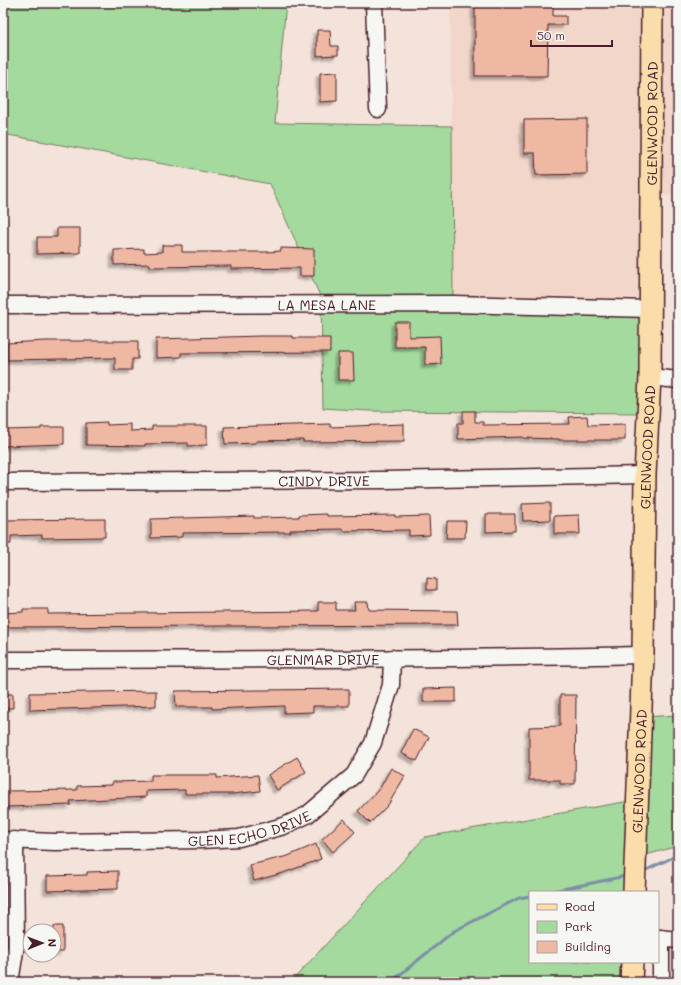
<svg xmlns="http://www.w3.org/2000/svg" width="681" height="985" font-family="Mali,sans-serif">
  <defs>
    <filter id="shadow"><feDropShadow dx="-3.5" dy="3.5" stdDeviation="1" flood-color="#0004"/></filter>
  </defs>
  <rect width="100%" height="100%" fill="#f4e3da"/>
  <filter id="ink" filterUnits="userSpaceOnUse"><feTurbulence type="fractalNoise" baseFrequency=".025" numOctaves="2"/><feDisplacementMap in="SourceGraphic" scale="8" xChannelSelector="R" yChannelSelector="G"/><feConvolveMatrix kernelMatrix="1 2 1 2 8 2 1 2 1" color-interpolation-filters="sRGB"/></filter>
  <g filter="url(#ink)">
    <path fill="#f2d6ca" d="M 450,3 L 678,3 L 678,196 L 639,195 L 641,298 L 453,304 Z"/>
    <path fill="#a4da9d" stroke="#777c64" d="M 3,3 L 286,3 L 275,123 L 452,126 L 453,304 L 646,312 L 640,413 L 369,411 L 323,408 L 321,298 L 270,184 L 3,134 Z
      M 678,715 L 678,846 L 639,857 L 638,892 L 530,892 L 530,962 L 635,962 L 634,982 L 291,982 L 425,837 L 641,799 L 641,717 Z"/>
    <g fill="none" stroke-linecap="round" stroke-linejoin="round">
      <path stroke="#7b8fa8" stroke-width="3" d="M 642,872 L 678,855
        M 548,892 L 626,876
        M 391,982 L 454,931 L 519,898 L 530,896"/>
    </g>
    <path fill="#efb8a3" stroke="#4a1f2b" filter="url(#shadow)" d="M 475,3 L 553,3 L 553,16 L 566,16 L 566,25 L 548,25 L 547,76 L 475,76 Z
      M 317,30 L 330,30 L 331,46 L 338,46 L 338,55 L 317,56 Z
      M 337,72 L 337,101 L 320,102 L 320,73 Z
      M 587,119 L 587,174 L 536,175 L 535,153 L 524,153 L 524,120 Z
      M 57,228 L 80,228 L 80,253 L 37,254 L 37,237 L 57,237 Z
      M 162,245 L 182,245 L 182,252 L 266,252 L 281,251 L 281,248 L 314,249 L 314,276 L 300,276 L 300,268 L 231,269 L 231,266 L 150,267 L 150,264 L 114,265 L 114,250 L 144,249 L 144,253 L 162,252 Z
      M 395,322 L 409,322 L 409,337 L 440,336 L 441,364 L 425,365 L 425,347 L 395,347 Z
      M 261,336 L 293,336 L 293,338 L 330,338 L 330,352 L 181,353 L 181,357 L 156,358 L 156,339 Z
      M 45,341 L 138,341 L 138,359 L 132,359 L 132,370 L 115,370 L 115,358 L 7,360 L 7,343 Z
      M 338,353 L 353,353 L 354,380 L 338,380 Z
      M 463,411 L 475,411 L 475,422 L 483,422 L 483,425 L 570,424 L 569,417 L 587,416 L 588,425 L 625,424 L 625,440 L 559,440 L 559,439 L 523,438 L 523,437 L 458,439 L 458,423 L 463,423 Z
      M 107,422 L 107,425 L 130,424 L 130,431 L 152,430 L 152,426 L 207,426 L 207,445 L 188,446 L 188,443 L 145,444 L 145,446 L 86,445 L 86,423 Z
      M 330,424 L 330,427 L 404,424 L 404,441 L 303,442 L 303,440 L 256,441 L 256,443 L 225,444 L 224,427 Z
      M 41,427 L 64,427 L 64,444 L 5,446 L 5,430 L 41,429 Z
      M 550,503 L 550,520 L 523,521 L 522,504 Z
      M 327,514 L 327,516 L 395,515 L 395,517 L 429,516 L 430,535 L 409,536 L 409,530 L 343,531 L 343,529 L 290,530 L 291,532 L 182,533 L 182,537 L 151,538 L 151,519 L 254,516 L 254,518 L 299,517 L 299,515 Z
      M 486,514 L 515,514 L 515,531 L 486,532 Z
      M 579,515 L 580,534 L 554,534 L 554,516 Z
      M 105,519 L 105,537 L 42,538 L 42,535 L 11,536 L 11,544 L 3,544 L 3,520 Z
      M 447,521 L 466,521 L 465,538 L 446,538 Z
      M 427,578 L 436,579 L 436,590 L 427,590 Z
      M 318,602 L 336,602 L 336,610 L 355,610 L 354,602 L 368,602 L 369,610 L 457,611 L 458,625 L 3,627 L 3,613 L 23,612 L 23,609 L 48,609 L 48,614 L 318,611 Z
      M 456,688 L 456,702 L 423,702 L 423,689 Z
      M 349,689 L 349,706 L 313,706 L 313,712 L 284,713 L 284,706 L 212,709 L 212,707 L 176,707 L 175,691 Z
      M 156,691 L 156,706 L 30,710 L 30,693 Z
      M 3,694 L 13,694 L 13,708 L 3,708 Z
      M 560,695 L 576,695 L 575,784 L 560,784 L 560,780 L 529,780 L 529,727 L 560,726 Z
      M 413,729 L 429,737 L 417,761 L 401,753 Z
      M 297,757 L 306,772 L 277,790 L 268,775 Z
      M 391,768 L 405,776 L 388,805 L 370,823 L 358,811 L 380,788 Z
      M 151,775 L 217,775 L 217,778 L 258,775 L 260,791 L 232,794 L 185,794 L 185,790 L 146,791 L 146,797 L 70,801 L 71,805 L 5,807 L 5,791 L 77,790 L 77,786 L 112,785 L 112,782 L 151,781 Z
      M 344,819 L 355,832 L 333,852 L 322,839 Z
      M 316,844 L 321,859 L 283,873 L 254,881 L 250,865 L 288,856 Z
      M 118,871 L 118,889 L 47,891 L 47,876 L 87,875 L 87,872 Z
      M 54,926 L 63,926 L 63,952 L 54,952 Z"/>
    <g fill="none" stroke-linecap="round" stroke-linejoin="round">
      <g stroke="#4a1f2b" stroke-width="19">
        <g id="minor">
          <path d="M 374,3 L 378,109"/>
          <path id="s1" d="M 3,305 L 453,304 L 650,309"/>
          <path d="M 650,377 L 678,380"/>
          <path id="s2" d="M 3,482 L 385,480 L 645,475"/>
          <path id="s3" d="M 3,660 C 216,659 430,660 643,655"/>
          <path id="s4" d="M 3,840 L 55,842 L 201,840 L 239,838 L 284,826 L 307,815 L 354,775 L 373,743 L 391,685 L 392,658"/>
          <path d="M 658,938 L 678,940"/>
          <path d="M 661,938 L 661,982"/>
          <path d="M 10,982 L 16,945 L 15,840"/>
        </g>
      </g>
      <g stroke="#4a1f2b" stroke-width="24">
        <g id="major">
          <path id="s5" d="M 634,892 L 643,655 L 645,475 L 650,377 L 652,3"/>
          <path d="M 631,982 L 632,962"/>
        </g>
      </g>
      <use href="#minor" stroke="#f6f6f2" stroke-width="16"/>
      <use href="#major" stroke="#faddab" stroke-width="21"/>
    </g>
  </g>
  <g text-anchor="middle" dominant-baseline="central" stroke-width="3" stroke-linejoin="round" paint-order="stroke">
    <g font-size="14" fill="#4a1f2b" stroke="#f6f6f2">
      <text stroke="none"><textPath href="#s5" startOffset="769">GLENWOOD ROAD</textPath></text>
      <text stroke="none"><textPath href="#s1" startOffset="324">LA MESA LANE</textPath></text>
      <text stroke="none"><textPath href="#s5" startOffset="445">GLENWOOD ROAD</textPath></text>
      <text stroke="none"><textPath href="#s2" startOffset="321">CINDY DRIVE</textPath></text>
      <text stroke="none"><textPath href="#s3" startOffset="320">GLENMAR DRIVE</textPath></text>
      <text stroke="none"><textPath href="#s5" startOffset="121">GLENWOOD ROAD</textPath></text>
      <text stroke="none"><textPath href="#s4" startOffset="248">GLEN ECHO DRIVE</textPath></text>
    </g>
  </g>
  <rect width="681" height="985" fill="none" stroke="#f6f6f2" stroke-width="16"/>
  <rect x="8" y="8" width="665" height="969" fill="none" stroke="#4a1f2b" stroke-width="1.5" filter="url(#ink)"/>
  <rect x="529" y="891" width="130" height="72" fill="#f6f6f2" stroke="#b1a0a2"/>
  <rect x="537" y="904" width="20" height="6" fill="#faddab" stroke="#b1a0a2"/>
  <text x="565" y="911" font-size="12" fill="#4a1f2b">Road</text>
  <rect x="537" y="921" width="20" height="12" fill="#a4da9d" stroke="#b1a0a2"/>
  <text x="565" y="931" font-size="12" fill="#4a1f2b">Park</text>
  <rect x="537" y="941" width="20" height="12" fill="#efb8a3" stroke="#b1a0a2"/>
  <text x="565" y="951" font-size="12" fill="#4a1f2b">Building</text>
  <g transform="translate(42 943) rotate(89)"><circle r="19" fill="#f6f6f2" stroke="#b1a0a2"/>
  <path d="M0-3L7 15L0 10L-7 15Z" fill="#4a1f2b"/>
  <text y="-6" font-size="11" font-weight="bold" text-anchor="middle" fill="#4a1f2b">N</text>
  </g>
  <path d="M531 40v6h81v-6" fill="none" stroke="#4a1f2b" stroke-width="2"/>
  <text x="537" y="40" font-size="12" fill="#4a1f2b" stroke="#f6f6f2" stroke-width="3" paint-order="stroke">50 m</text>
</svg>
